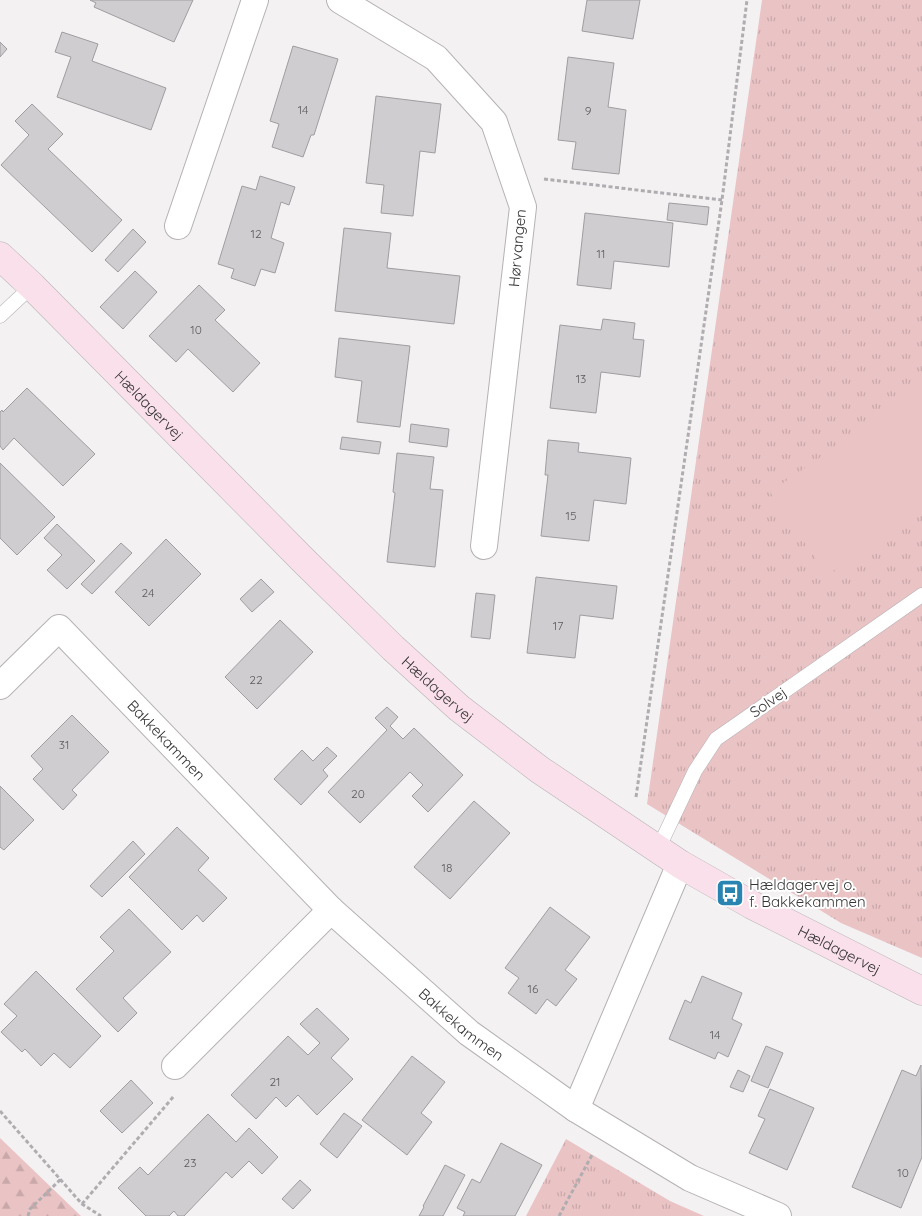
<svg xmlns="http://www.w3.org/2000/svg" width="922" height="1216" font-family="Quicksand,sans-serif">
  <defs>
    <pattern id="grass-tufts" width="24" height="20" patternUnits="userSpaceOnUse" patternTransform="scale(1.25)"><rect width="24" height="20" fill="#eac3c5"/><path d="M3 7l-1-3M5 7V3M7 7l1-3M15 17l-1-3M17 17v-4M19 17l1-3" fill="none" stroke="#c9a8aa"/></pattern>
    <pattern id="forest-firs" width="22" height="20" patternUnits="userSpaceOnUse" patternTransform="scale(1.25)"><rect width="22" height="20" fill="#eac3c5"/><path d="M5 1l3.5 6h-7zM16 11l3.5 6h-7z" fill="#c9a8aa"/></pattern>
  </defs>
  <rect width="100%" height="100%" fill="#f4f1f3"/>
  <path fill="url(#grass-tufts)" d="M 762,0 L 922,0 L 922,958 L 841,923 L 647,804 Z
    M 566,1139 L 670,1201 L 704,1216 L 526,1216 Z"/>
  <path fill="url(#forest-firs)" d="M 0,1138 L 81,1216 L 0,1216 Z"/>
  <path fill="#eac3c5" d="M 922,387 L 922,510 L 827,575 L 770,492 Z"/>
  <path fill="#cfcdd0" stroke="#9f9da0" d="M 90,0 L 193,0 L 174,42 L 94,7 L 96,3 Z
    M 587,0 L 640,0 L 633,39 L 582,31 Z
    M 62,32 L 98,44 L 92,61 L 166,88 L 151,130 L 57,97 L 71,57 L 55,52 Z
    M 0,42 L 7,49 L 0,57 Z
    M 293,46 L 338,59 L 314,135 L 311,135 L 303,157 L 272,147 L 279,124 L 270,121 Z
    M 568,57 L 614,63 L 608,107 L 626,110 L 619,174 L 572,169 L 576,142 L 558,140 Z
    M 376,96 L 441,104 L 435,153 L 420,151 L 413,216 L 381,213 L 384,185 L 366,183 Z
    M 32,104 L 63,134 L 48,149 L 122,220 L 92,252 L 1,165 L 29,135 L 15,121 Z
    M 260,176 L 295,187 L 289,205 L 281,202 L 271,238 L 284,243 L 275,273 L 261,269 L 255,286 L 231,278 L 234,269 L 218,264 L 242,186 L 256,190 Z
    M 669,203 L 709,207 L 707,225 L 667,220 Z
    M 585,213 L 673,223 L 669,267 L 614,261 L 611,289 L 577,285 Z
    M 344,228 L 391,233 L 387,268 L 460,276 L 454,324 L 335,311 Z
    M 133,229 L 146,242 L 118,272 L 105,260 Z
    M 135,271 L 157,292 L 123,329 L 100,307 Z
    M 199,285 L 225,310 L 215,320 L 260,363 L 233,392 L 188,349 L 176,362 L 149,336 Z
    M 603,319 L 635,323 L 633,339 L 644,340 L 640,377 L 601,372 L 596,413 L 550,408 L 560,325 L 601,330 Z
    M 339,338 L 410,346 L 400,427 L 357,422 L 362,381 L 335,377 Z
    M 27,388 L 95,454 L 63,486 L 14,438 L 3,450 L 0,446 L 0,412 L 2,410 L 3,412 Z
    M 411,424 L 449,429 L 447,447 L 409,442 Z
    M 342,437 L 381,442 L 379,454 L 340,449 Z
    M 548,440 L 579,443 L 578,452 L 631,458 L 626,504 L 594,500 L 589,541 L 541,536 L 548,475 L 545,475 Z
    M 397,453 L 434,457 L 430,489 L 443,490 L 435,567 L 387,562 L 395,493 L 393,492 Z
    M 0,463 L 55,517 L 17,555 L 0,538 Z
    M 57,524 L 95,561 L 67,589 L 47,570 L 62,555 L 44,538 Z
    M 166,539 L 201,574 L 149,626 L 115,592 Z
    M 121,543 L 132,553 L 92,594 L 81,584 Z
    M 536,577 L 617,586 L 613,619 L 580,615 L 575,658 L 527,653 Z
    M 261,579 L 274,592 L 252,612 L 240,599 Z
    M 476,593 L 495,595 L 490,639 L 471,637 Z
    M 280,620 L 313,652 L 257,709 L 225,677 Z
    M 387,707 L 398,717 L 390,726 L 403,739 L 414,728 L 463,775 L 428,812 L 412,796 L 423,785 L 410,772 L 360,823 L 328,792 L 387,730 L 375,718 Z
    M 72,715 L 109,752 L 72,790 L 77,795 L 63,810 L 33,779 L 43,769 L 31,756 Z
    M 327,747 L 337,756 L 323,770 L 328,776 L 301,805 L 274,779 L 302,750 L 313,761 Z
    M 0,786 L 34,820 L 4,850 L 0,847 Z
    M 474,801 L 510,833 L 450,899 L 414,867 Z
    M 177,827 L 209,858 L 198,870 L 227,898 L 203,922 L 197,915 L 182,930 L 129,877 Z
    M 133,841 L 145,854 L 102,897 L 90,886 Z
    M 550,907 L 590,937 L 565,970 L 577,979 L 556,1006 L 547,999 L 536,1014 L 508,993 L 519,978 L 505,968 Z
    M 129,909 L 171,952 L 123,998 L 137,1013 L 118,1032 L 76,989 L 114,951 L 100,937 Z
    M 36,971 L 101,1036 L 70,1068 L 54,1053 L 41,1066 L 25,1049 L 22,1052 L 1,1032 L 17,1016 L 4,1004 Z
    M 702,976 L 742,993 L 732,1019 L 742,1024 L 728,1057 L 718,1052 L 715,1059 L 669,1039 L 685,1000 L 691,1003 Z
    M 317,1008 L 349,1039 L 331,1058 L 353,1079 L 317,1115 L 298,1095 L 286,1107 L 276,1097 L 256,1119 L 231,1095 L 288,1036 L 308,1055 L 320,1043 L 300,1024 Z
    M 766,1046 L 783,1053 L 768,1088 L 751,1081 Z
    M 412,1056 L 445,1082 L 421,1113 L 432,1122 L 407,1155 L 362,1120 Z
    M 921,1065 L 922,1157 L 901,1208 L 852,1187 L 902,1070 L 916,1076 Z
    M 738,1070 L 750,1076 L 743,1092 L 730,1087 Z
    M 131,1080 L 153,1103 L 122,1133 L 100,1111 Z
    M 770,1089 L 814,1108 L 787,1170 L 749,1153 L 765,1119 L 758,1116 Z
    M 344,1113 L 362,1126 L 337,1158 L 320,1144 Z
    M 208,1114 L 236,1142 L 249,1128 L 278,1157 L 262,1174 L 249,1161 L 232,1178 L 226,1172 L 184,1216 L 178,1216 L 174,1211 L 169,1216 L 146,1216 L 118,1188 L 140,1167 L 148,1175 Z
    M 501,1143 L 542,1165 L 515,1216 L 463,1216 L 465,1212 L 457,1208 L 472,1179 L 480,1183 Z
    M 445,1165 L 465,1175 L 443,1216 L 419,1216 L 424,1207 L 423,1206 Z
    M 300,1180 L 311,1190 L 293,1209 L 282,1199 Z"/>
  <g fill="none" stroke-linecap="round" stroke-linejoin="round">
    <g stroke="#b5b2b4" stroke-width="15">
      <path id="lane" d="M 0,316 L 32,286
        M 658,849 L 695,771 L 716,739 L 922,595"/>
    </g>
    <g stroke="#b5b2b4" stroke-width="28">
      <g id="street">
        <path d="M 340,0 L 436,58 L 494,122 L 523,207 L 484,546"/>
        <path d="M 178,226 L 255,0"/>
        <path id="s1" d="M 0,686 L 59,628 L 331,910 L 469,1033 L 576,1109 L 690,1178 L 778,1216"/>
        <path d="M 175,1066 L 331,910"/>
        <path d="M 576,1109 L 680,864"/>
      </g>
    </g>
    <g stroke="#b5b2b4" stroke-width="29">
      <g id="secondary">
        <path id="s2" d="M 0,256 L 32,286 L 305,562 L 393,648 L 459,708 L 540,770 L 680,864 L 752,905 L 922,991"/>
      </g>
    </g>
    <path stroke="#afadaf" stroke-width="3" stroke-dasharray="4 2.5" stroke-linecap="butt" d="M 544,179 L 722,200
      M 636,797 L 722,200 L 747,0
      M 0,1111 L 82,1204 L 101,1216
      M 82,1204 L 174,1096
      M 28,1216 L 30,1209 L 61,1179
      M 559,1216 L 592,1155"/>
    <use href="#lane" stroke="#fff" stroke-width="14"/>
    <use href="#street" stroke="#fff" stroke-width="26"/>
    <use href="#secondary" stroke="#fae0ea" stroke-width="28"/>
  </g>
  <defs>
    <g id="bus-square" transform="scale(1.4375)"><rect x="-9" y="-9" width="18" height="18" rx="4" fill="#2a84b1" stroke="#fff"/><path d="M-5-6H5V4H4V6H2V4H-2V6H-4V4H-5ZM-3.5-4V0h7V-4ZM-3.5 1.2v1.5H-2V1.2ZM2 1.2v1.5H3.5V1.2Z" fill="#fff"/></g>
  </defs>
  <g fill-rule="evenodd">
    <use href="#bus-square" x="730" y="893"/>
  </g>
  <g text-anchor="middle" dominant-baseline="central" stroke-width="4" stroke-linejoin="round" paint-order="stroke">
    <g font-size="12" fill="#5c5b5c">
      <text x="303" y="109">14</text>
      <text x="588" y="110">9</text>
      <text x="256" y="233">12</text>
      <text x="601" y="253">11</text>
      <text x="196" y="329">10</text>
      <text x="581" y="378">13</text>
      <text x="571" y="515">15</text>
      <text x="148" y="592">24</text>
      <text x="558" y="625">17</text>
      <text x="256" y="679">22</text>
      <text x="64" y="744">31</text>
      <text x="358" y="793">20</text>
      <text x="447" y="867">18</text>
      <text x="533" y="988">16</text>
      <text x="715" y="1034">14</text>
      <text x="275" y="1081">21</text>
      <text x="190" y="1162">23</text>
      <text x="903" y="1172">10</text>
    </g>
    <g font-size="15" fill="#363536" stroke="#fff">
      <text transform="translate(517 248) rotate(-85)">Hørvangen</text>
      <text stroke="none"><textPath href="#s2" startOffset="211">Hældagervej</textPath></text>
      <text stroke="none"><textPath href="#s2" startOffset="616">Hældagervej</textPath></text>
      <text transform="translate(768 702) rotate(-35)">Solvej</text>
      <text stroke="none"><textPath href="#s1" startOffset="238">Bakkekammen</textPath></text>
      <text stroke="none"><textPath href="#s2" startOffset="1096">Hældagervej</textPath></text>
      <text stroke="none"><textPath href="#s1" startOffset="648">Bakkekammen</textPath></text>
    </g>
    <g font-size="15" fill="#363536" stroke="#fff" text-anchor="start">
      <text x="749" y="884">Hældagervej o.<tspan x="749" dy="17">f. Bakkekammen</tspan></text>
    </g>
  </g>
</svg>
